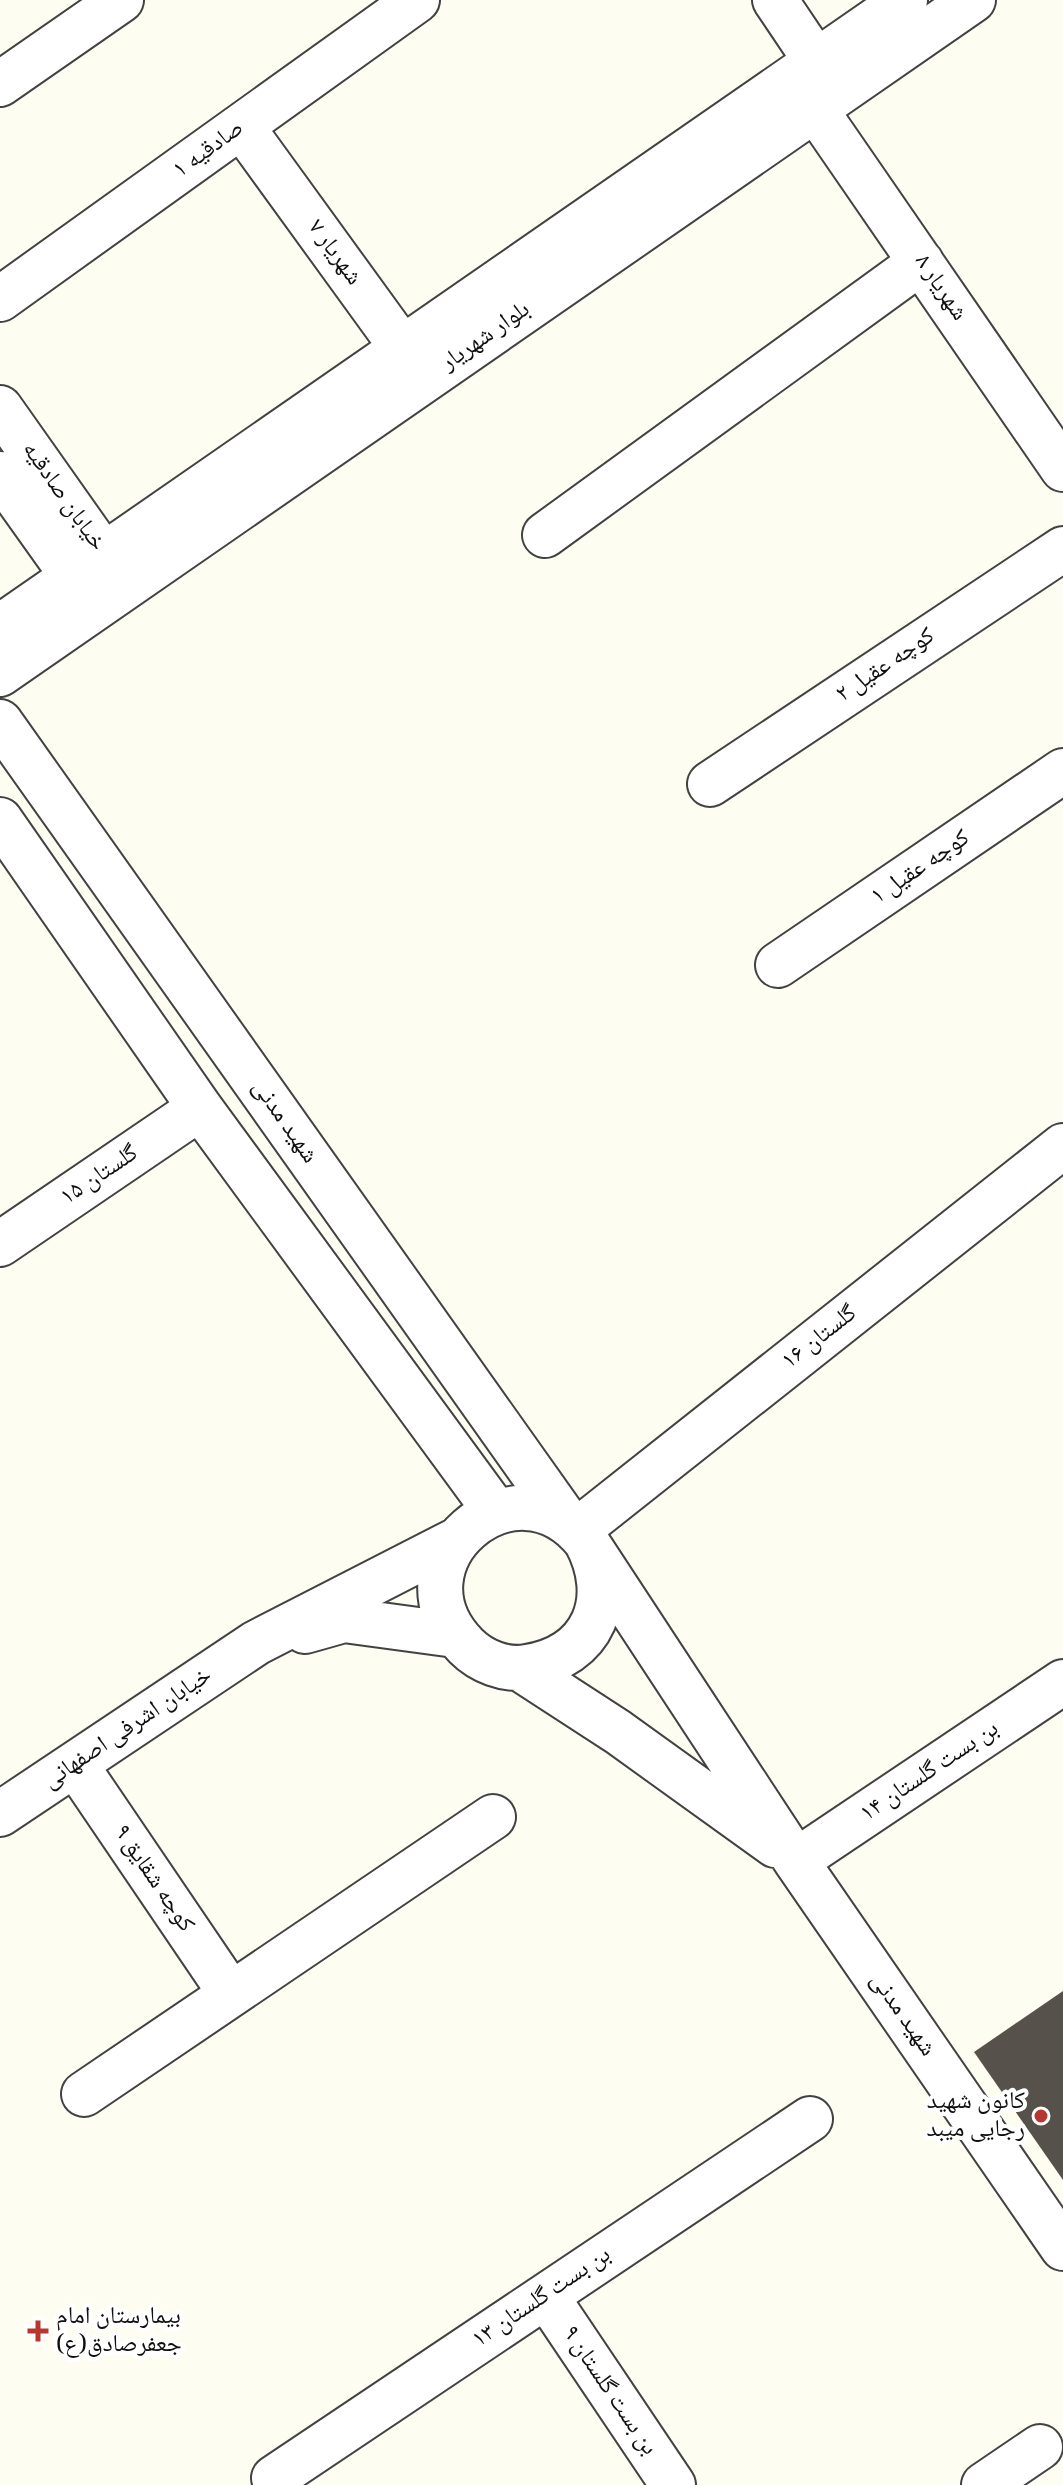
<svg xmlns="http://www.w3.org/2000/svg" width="1063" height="2485" font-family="Georgia,'Noto Naskh Arabic',serif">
  <rect width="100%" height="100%" fill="#fefdf2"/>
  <path fill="#57514c" d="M 1063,1991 L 1063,2180 L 974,2052 Z"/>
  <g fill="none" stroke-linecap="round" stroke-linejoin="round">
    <g stroke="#424242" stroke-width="48">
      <path id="minor" d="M 775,0 L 816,61 L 815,109 L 1063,469
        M 0,84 L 121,0
        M 242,127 L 419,371
        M 0,299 L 417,0
        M 0,408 L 120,578
        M 0,474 L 89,599
        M 545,535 L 921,262
        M 0,627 L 905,0
        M 0,674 L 973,0
        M 0,722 L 568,1523
        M 710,784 L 1063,549
        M 0,820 L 200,1108 L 496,1512
        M 778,965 L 1063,771
        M 0,1244 L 200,1108
        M 578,1530 L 1063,1146
        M 586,1541 C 617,1599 594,1656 527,1667 C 505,1671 481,1661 466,1646 C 385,1564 514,1451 586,1541 L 796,1861 L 1063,2248
        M 305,1631 L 344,1620 L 455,1635
        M 521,1669 L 618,1732 L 775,1845
        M 75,1764 L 231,1994
        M 0,1814 L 256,1643 L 455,1541
        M 796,1861 L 1063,1682
        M 84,2094 L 493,1817
        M 546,2296 L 673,2485
        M 274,2478 L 810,2119
        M 984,2485 L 1040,2447"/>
    </g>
    <use href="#minor" stroke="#fff" stroke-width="44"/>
  </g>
  <g fill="#b63630" stroke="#fff" stroke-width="3">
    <circle cx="1041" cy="2116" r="8"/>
    <path d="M34 2319h8v8h8v8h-8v8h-8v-8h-8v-8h8z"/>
  </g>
  <g text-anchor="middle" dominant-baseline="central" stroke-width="8" stroke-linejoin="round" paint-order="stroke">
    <g font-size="24" fill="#0f0f0f" stroke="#fff">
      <text transform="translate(209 150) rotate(-36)">صادقیه ۱</text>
      <text transform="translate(334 253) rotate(54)">شهریار ۷</text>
      <text transform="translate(940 288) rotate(56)">شهریار ۸</text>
      <text transform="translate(486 337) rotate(-35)">بلوار شهریار</text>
      <text transform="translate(63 497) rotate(55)">خیابان صادقیه</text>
      <text transform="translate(886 666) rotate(-34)">کوچه عقیل ۲</text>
      <text transform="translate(921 868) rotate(-34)">کوچه عقیل ۱</text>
      <text transform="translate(284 1122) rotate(55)">شهید مدنی</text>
      <text transform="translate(100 1176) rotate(-34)">گلستان ۱۵</text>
      <text transform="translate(820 1338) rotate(-38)">گلستان ۱۶</text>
      <text transform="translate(128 1729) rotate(-34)">خیابان اشرفی اصفهانی</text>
      <text transform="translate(930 1772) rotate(-34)">بن بست گلستان ۱۴</text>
      <text transform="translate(153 1879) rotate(56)">کوچه شقایق ۹</text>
      <text transform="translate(902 2015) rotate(55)">شهید مدنی</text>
      <text transform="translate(542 2298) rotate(-34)">بن بست گلستان ۱۳</text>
      <text transform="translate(609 2391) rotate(56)">بن بست گلستان ۹</text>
    </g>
    <g font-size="24" fill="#0f0f0f" stroke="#fff" text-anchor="end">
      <text x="1025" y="2102">کانون شهید<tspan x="1025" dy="28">رجایی میبد</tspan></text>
      <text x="56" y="2317" text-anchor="start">بیمارستان امام<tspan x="56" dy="28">جعفرصادق(ع)</tspan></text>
    </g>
  </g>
</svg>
